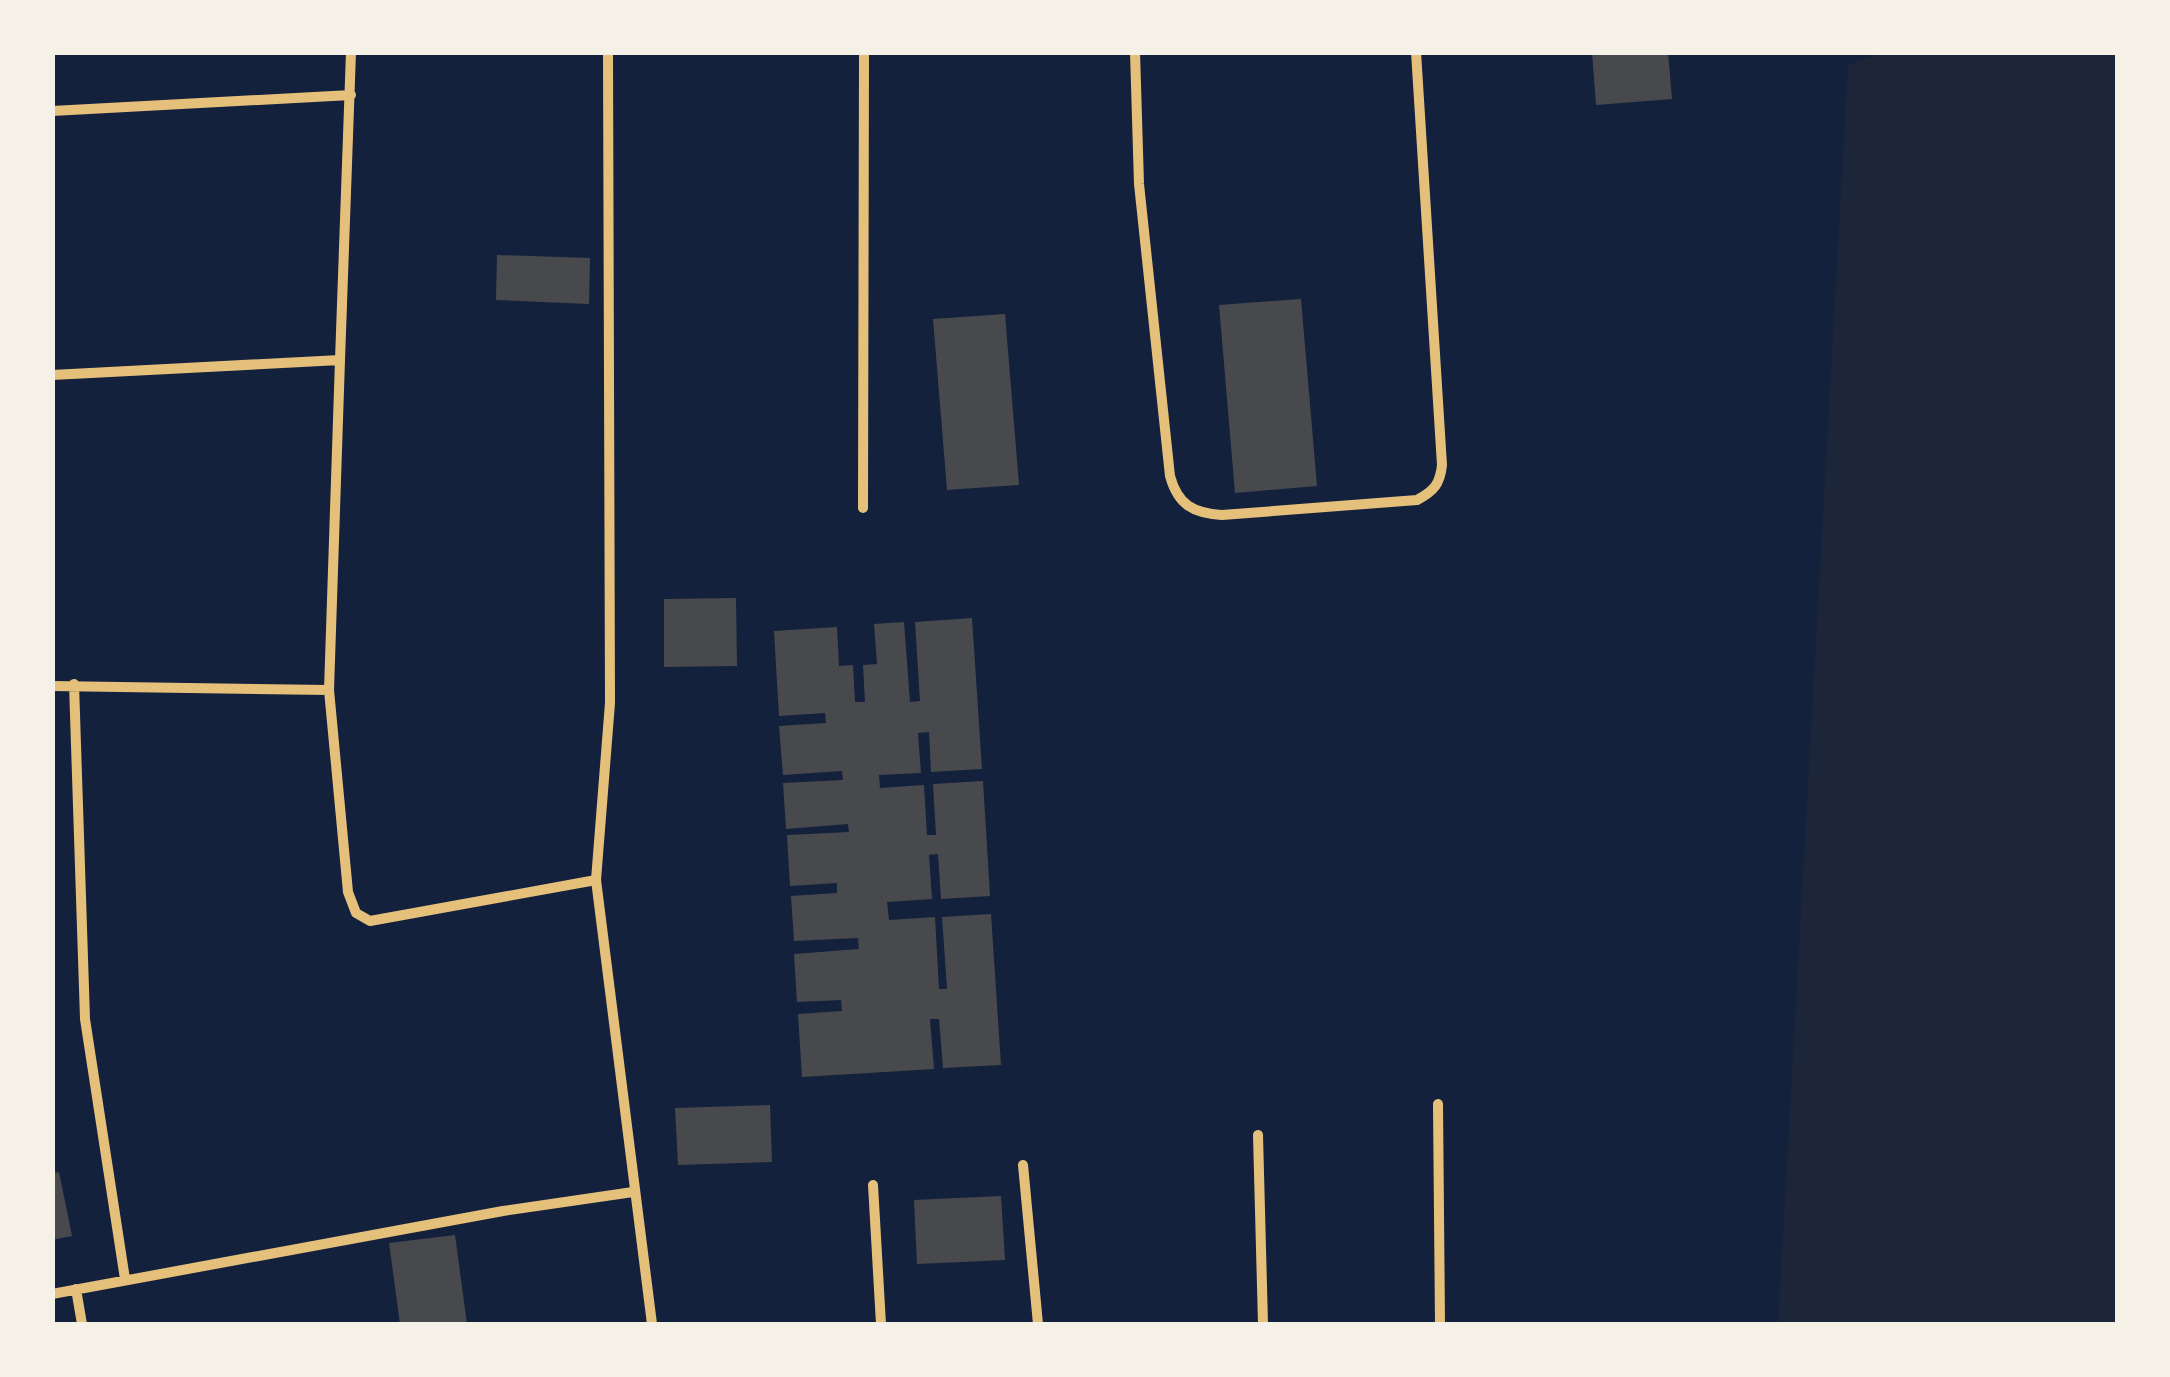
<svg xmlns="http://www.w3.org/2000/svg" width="2170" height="1377" font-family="Arial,sans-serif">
  <rect width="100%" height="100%" fill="#14213d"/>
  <path fill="#1d2539" d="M 1880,53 L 2117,53 L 2117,1324 L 1778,1324 L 1848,65 Z"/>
  <path fill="#48494c" d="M 1592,52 L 1668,52 L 1672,99 L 1596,105 Z
    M 497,255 L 590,258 L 589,304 L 496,300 Z
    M 1301,299 L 1317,486 L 1235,493 L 1219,305 Z
    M 1005,314 L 1019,485 L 947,490 L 933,319 Z
    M 736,598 L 737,666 L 664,667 L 664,599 Z
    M 972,618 L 982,769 L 931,772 L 929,732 L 918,733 L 921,773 L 879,775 L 880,788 L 924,785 L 927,835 L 936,835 L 933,784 L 983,781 L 990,896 L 941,899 L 938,854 L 929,855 L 932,899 L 887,902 L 889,920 L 935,917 L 939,989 L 947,989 L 942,917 L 991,914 L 1001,1065 L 943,1068 L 939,1019 L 930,1019 L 934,1069 L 802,1077 L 798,1014 L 842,1011 L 841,1000 L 797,1002 L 794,954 L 859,949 L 858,938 L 794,941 L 791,896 L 837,893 L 837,883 L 790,886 L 787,835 L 849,832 L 848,824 L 786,829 L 783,783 L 843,780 L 842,771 L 783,775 L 779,726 L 826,723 L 825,713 L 779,716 L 774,631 L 837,627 L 839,666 L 853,665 L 855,702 L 865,702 L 863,665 L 877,664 L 874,624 L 904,622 L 910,702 L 920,701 L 915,622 Z
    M 770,1105 L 772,1162 L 678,1165 L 675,1108 Z
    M 59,1172 L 72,1236 L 52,1240 L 52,1173 Z
    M 1001,1196 L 1005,1260 L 917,1264 L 914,1200 Z
    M 455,1235 L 467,1324 L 400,1324 L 389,1243 Z"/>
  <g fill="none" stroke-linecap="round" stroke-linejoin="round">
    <path stroke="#e5c07b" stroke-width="10" d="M 608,52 L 610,703 L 596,880 L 652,1324
      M 1135,52 L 1139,184 L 1170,476 C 1178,505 1193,513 1222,515 L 1417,500 C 1434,491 1440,484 1442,465 L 1416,52
      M 52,111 L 351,95
      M 340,360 L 329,690 L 348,892 L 356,913 L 370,921 L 596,880
      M 52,375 L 340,360 L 351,52
      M 863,508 L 864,52
      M 74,684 L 85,1019 L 125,1279
      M 52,686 L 329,690
      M 1438,1104 L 1440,1324
      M 1258,1135 L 1263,1324
      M 1023,1165 L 1038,1324
      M 873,1185 L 881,1324
      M 76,1289 L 82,1324
      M 52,1294 L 503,1211 L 633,1192"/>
  </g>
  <rect width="2170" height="1377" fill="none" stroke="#f6f1e7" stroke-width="110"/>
</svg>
